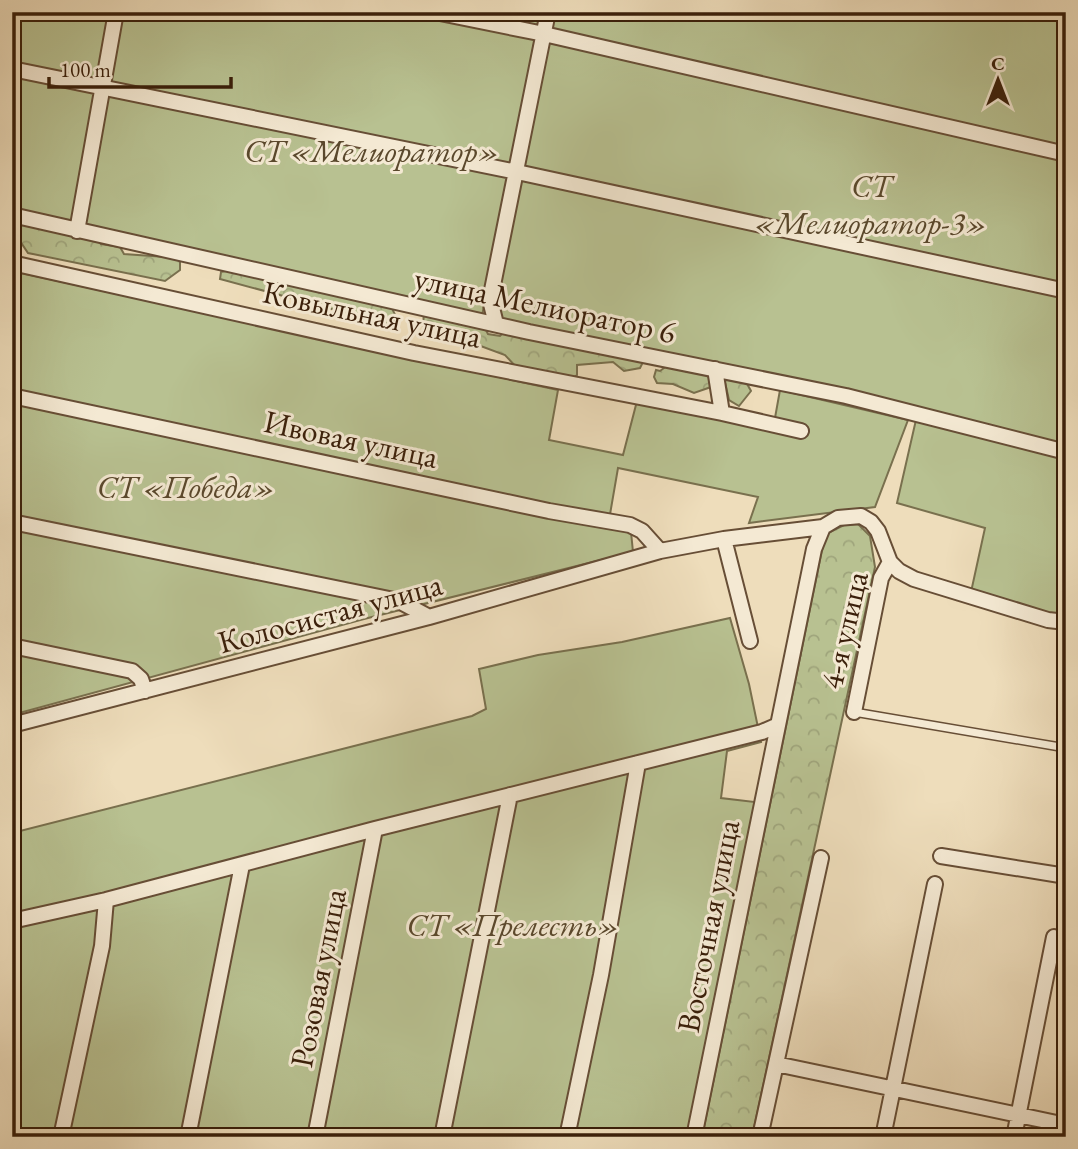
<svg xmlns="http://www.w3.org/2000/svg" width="1078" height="1149" font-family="'EB Garamond',serif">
  <defs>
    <pattern id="forest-crowns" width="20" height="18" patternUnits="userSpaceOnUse" patternTransform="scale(1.75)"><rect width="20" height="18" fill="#b8c191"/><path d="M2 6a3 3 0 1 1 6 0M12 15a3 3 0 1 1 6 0" fill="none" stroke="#9fa57c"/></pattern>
  </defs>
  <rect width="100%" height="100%" fill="#edb"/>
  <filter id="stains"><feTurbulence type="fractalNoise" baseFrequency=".00286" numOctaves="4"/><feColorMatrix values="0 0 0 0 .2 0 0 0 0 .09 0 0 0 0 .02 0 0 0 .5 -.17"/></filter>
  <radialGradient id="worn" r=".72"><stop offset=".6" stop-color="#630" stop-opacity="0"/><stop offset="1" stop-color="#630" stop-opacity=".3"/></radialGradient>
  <path fill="url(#forest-crowns)" stroke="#79704e" stroke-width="2" d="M 26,222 L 97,239 L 101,244 L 120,247 L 124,254 L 180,258 L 180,270 L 165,281 L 28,253 L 18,238 L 16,230 Z
    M 230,270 L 390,304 L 397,319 L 391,325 L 220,279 L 221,272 Z
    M 424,313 L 485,328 L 488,334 L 500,336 L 507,329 L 643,362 L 640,368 L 624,371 L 613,362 L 577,365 L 577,375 L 571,379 L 518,369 L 505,355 L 478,345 L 426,334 L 423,325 Z
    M 668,365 L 708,374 L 711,387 L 694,393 L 673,384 L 657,383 L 654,377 L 656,370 L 660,371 Z
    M 724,378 L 745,380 L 751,391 L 739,406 L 729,400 Z
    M 858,524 L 870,536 L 875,567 L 752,1137 L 702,1137 L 822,550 L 826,534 L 844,525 Z"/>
  <path fill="#b8c191" stroke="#79704e" stroke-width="2" d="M 12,12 L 540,12 L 482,316 L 12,212 Z
    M 553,12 L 1066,12 L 1066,617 L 1062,619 L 971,592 L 985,528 L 897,503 L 918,411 L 491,318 Z
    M 12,271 L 558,390 L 549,440 L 623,455 L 637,401 L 773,429 L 780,390 L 908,420 L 875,507 L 749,523 L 758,497 L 618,468 L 608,526 L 631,532 L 633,552 L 364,619 L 12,715 Z
    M 730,618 L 749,684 L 761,742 L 727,751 L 721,798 L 755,802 L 689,1137 L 12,1137 L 12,833 L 472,716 L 486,709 L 479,669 L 538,655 L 622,642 Z"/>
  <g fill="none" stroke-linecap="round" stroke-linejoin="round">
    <g stroke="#674e36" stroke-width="10">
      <path id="service" d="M 854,712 L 1066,748"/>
    </g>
    <g stroke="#674e36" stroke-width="18">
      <path id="minor" d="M 435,12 L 544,34 L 1066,154
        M 12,69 L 517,172 L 1066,291
        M 12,215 L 529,332 L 846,396 L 1066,452
        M 77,231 L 116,12
        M 12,263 L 414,353 L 722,413
        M 496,324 L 490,300 L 548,12
        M 715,369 L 722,413 L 801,431
        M 12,396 L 549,511 L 630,525 L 642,531 L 660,551 L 724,539 L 823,527
        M 12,522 L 399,601 L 429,617
        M 724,539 L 750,641
        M 12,646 L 132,671 L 141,679 L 145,691
        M 854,712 L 881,578 L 890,562
        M 12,725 L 429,617 L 660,551
        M 941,856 L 1066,876
        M 12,921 L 106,900 L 375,829 L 762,732 L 776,726
        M 776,1064 L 1066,1125
        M 61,1137 L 102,946 L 106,900
        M 188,1137 L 242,865
        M 315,1137 L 375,829
        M 442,1137 L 510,795
        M 567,1137 L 601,975 L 638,763
        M 694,1137 L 814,549 L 823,527 L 838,518 L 861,516 L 871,522 L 878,531 L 890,562 L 899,571 L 914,579 L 1048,620 L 1066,622
        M 760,1137 L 821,858
        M 883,1137 L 935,884
        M 1014,1137 L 1054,937"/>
    </g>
    <use href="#service" stroke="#f4e9d3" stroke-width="7"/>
    <use href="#minor" stroke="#f4e9d3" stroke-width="14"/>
  </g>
  <g text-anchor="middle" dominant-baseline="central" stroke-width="6" stroke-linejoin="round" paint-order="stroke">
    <g font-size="32" font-style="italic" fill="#5a482c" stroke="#f4e9d3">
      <text x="372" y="151">СТ «Мелиоратор»</text>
      <text x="871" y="186">СТ<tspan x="871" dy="37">«Мелиоратор-3»</tspan></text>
      <text x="186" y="487">СТ «Победа»</text>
      <text x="513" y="925">СТ «Прелесть»</text>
    </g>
    <g font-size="32" fill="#3a1f0a" stroke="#f4e9d3">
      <text transform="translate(545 305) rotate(12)">улица Мелиоратор 6</text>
      <text transform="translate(372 314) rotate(12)">Ковыльная улица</text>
      <text transform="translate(351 439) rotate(12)">Ивовая улица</text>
      <text transform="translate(330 613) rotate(-15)">Колосистая улица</text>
      <text transform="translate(844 630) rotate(-77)">4-я улица</text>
      <text transform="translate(708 926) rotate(-79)">Восточная улица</text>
      <text transform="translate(318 978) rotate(-79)">Розовая улица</text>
    </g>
  </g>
  <rect width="1078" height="1149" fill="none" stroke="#edb" stroke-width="42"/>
  <rect x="14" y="14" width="1050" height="1121" fill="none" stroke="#3a1f0a" stroke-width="3.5"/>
  <rect x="21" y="21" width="1036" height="1107" fill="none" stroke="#3a1f0a" stroke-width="2"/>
  <g transform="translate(998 80)" stroke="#f4e9d3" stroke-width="5" paint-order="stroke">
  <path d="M0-5L12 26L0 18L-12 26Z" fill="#3a1f0a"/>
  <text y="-10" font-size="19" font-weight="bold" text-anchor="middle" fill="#3a1f0a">С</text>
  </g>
  <path d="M49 77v10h182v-10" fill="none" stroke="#3a1f0a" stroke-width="3.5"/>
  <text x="60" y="77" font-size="21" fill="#3a1f0a" stroke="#f4e9d3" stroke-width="5" paint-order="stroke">100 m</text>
  <rect width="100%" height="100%" filter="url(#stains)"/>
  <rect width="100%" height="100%" fill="url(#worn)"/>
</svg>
